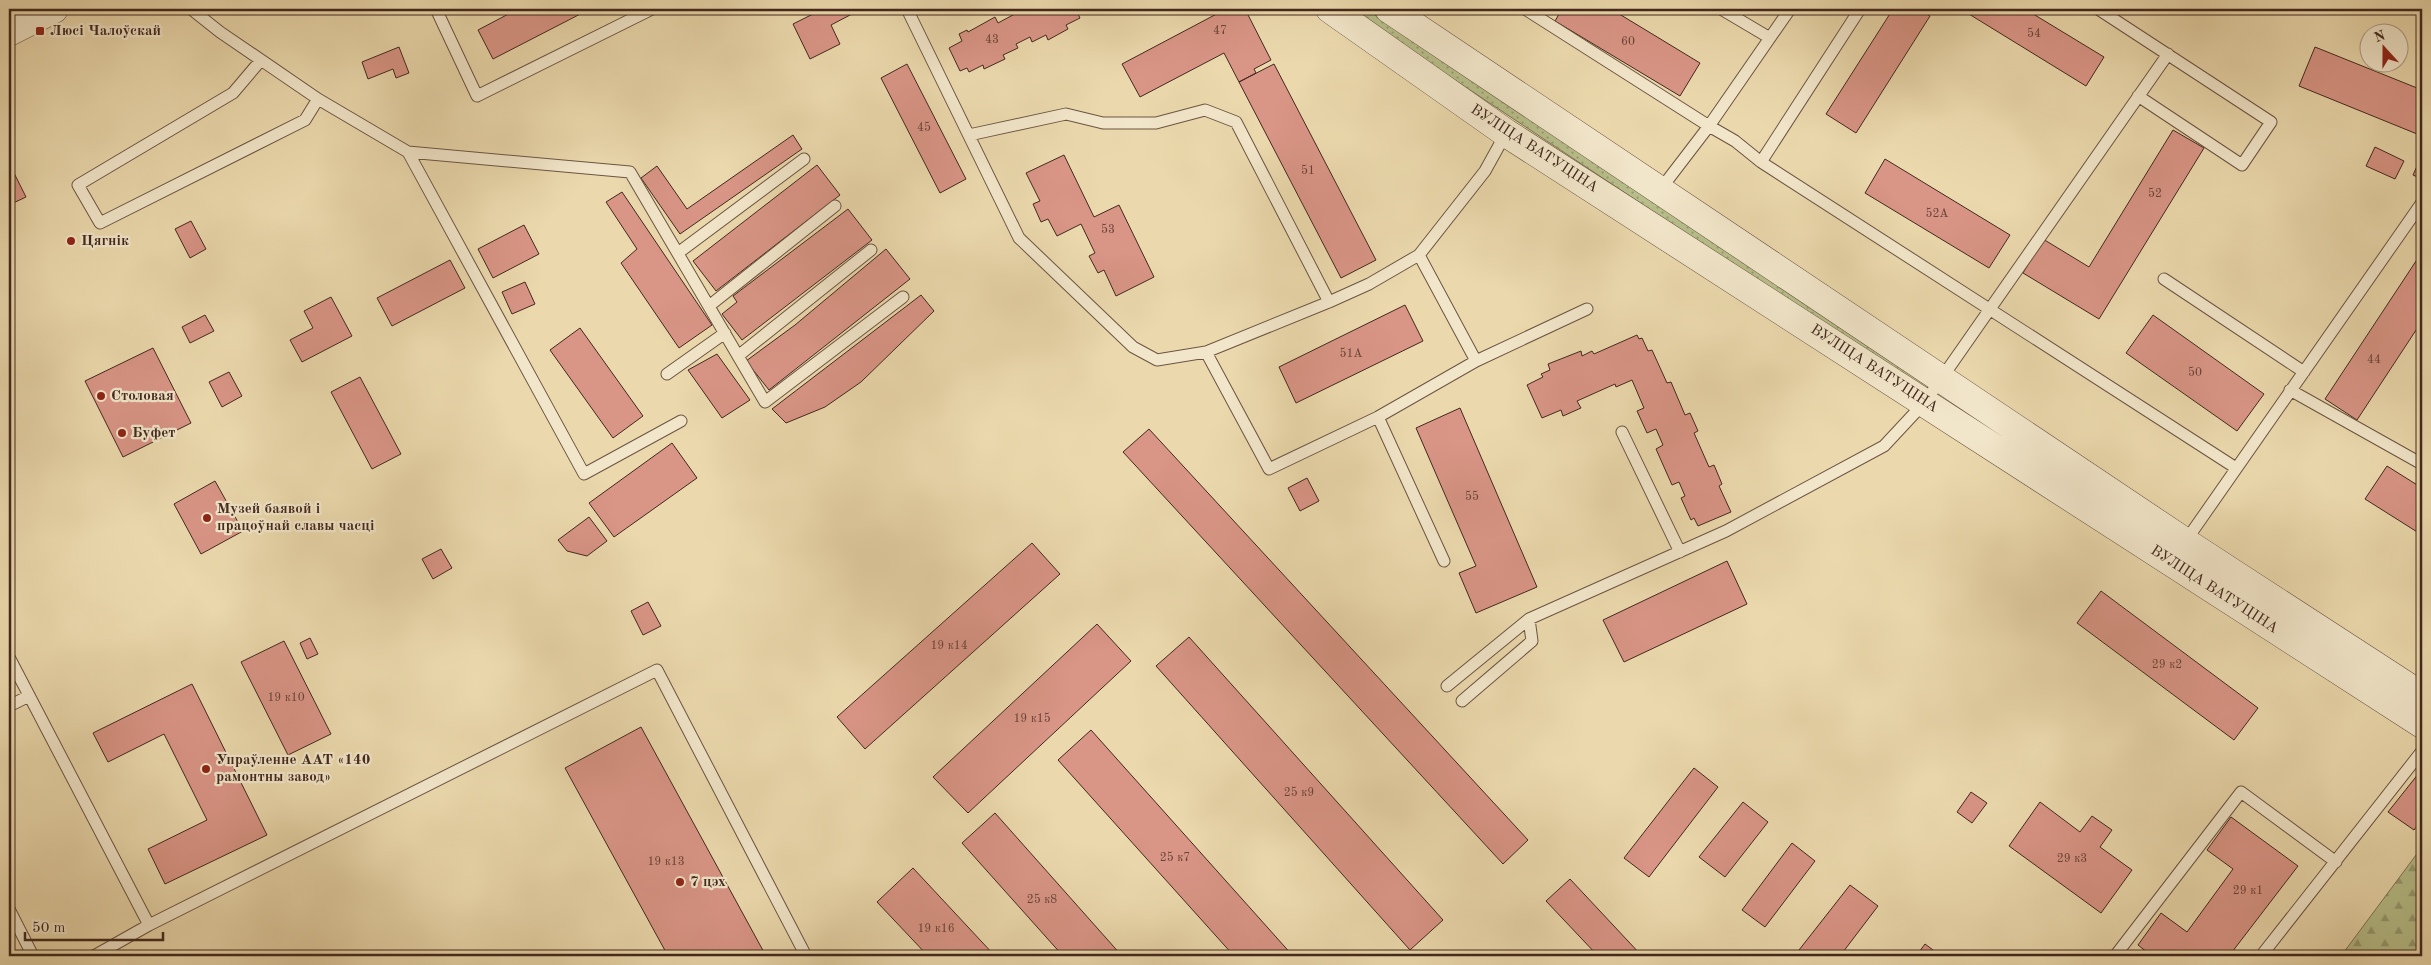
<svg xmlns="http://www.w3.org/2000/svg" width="2431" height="965" font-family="'Old Standard TT',serif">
  <defs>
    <pattern id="grass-dots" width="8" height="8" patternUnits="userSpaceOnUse" patternTransform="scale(1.25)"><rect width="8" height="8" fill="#b7bf8a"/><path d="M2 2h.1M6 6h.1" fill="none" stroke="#969b70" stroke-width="1.8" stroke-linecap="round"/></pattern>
    <pattern id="forest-firs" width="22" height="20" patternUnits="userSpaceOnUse" patternTransform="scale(1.25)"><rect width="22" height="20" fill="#b7bf8a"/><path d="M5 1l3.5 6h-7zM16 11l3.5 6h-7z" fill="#969b70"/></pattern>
  </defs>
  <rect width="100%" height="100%" fill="#ebd9ad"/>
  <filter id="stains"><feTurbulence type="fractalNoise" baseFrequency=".004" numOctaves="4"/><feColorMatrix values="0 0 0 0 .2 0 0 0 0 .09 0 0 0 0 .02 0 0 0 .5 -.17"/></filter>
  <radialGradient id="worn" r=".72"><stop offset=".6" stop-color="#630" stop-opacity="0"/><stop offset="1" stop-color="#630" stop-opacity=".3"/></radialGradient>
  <path fill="url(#grass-dots)" stroke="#7c7454" d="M 1348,9 L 1366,9 L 2188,555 L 2422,715 L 1687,234 Z"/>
  <path fill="url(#forest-firs)" stroke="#7c7454" d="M 2422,847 L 2422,956 L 2341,956 Z"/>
  <path fill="#d99586" stroke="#42281e" d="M 518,9 L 590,9 L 493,59 L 478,30 Z
    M 823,9 L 849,9 L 852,14 L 831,25 L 840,44 L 810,59 L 793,24 Z
    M 1024,9 L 1086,10 L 1078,14 L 1080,18 L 1066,25 L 1068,29 L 1048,40 L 1046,35 L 1032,42 L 1030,37 L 1016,44 L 1018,48 L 1003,55 L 1005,59 L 984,69 L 983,65 L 969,72 L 967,68 L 960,71 L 949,48 L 962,41 L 959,34 L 967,30 L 968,32 L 995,17 L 998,23 Z
    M 1226,9 L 1245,9 L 1271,60 L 1254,69 L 1256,73 L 1239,82 L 1224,53 L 1140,97 L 1122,64 Z
    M 1562,9 L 1611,9 L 1700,63 L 1680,96 L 1555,21 Z
    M 1893,9 L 1918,9 L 1930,16 L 1856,133 L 1826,114 Z
    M 1966,9 L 2025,9 L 2104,57 L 2086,86 L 1964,11 Z
    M 399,47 L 409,73 L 396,78 L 393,69 L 368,79 L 362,62 Z
    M 2315,47 L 2422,90 L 2422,136 L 2299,86 Z
    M 907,64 L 966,179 L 940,193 L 881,78 Z
    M 1274,64 L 1376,260 L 1341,278 L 1239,82 Z
    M 2173,130 L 2204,148 L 2099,319 L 2023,273 L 2043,239 L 2089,267 Z
    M 793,135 L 802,149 L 680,234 L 641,178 L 657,166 L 687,209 Z
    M 2375,147 L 2404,161 L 2395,179 L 2366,166 Z
    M 1064,155 L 1094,217 L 1119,205 L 1154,277 L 1116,296 L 1104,270 L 1098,273 L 1089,256 L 1095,253 L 1081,224 L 1057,236 L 1048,219 L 1041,222 L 1033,204 L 1040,201 L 1026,173 Z
    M 1885,159 L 2010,235 L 1989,268 L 1865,193 Z
    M 2418,164 L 2422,165 L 2422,188 L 2419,187 L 2422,179 L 2413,175 Z
    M 817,165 L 840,195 L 716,291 L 693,261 Z
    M 12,169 L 26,197 L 9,205 L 9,171 Z
    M 622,192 L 712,325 L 679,348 L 621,263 L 637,249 L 606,202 Z
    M 848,209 L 872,240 L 742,340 L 722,314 L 737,302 L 733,296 Z
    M 191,221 L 206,249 L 190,258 L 175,229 Z
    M 524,225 L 539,254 L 493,278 L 478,249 Z
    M 886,249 L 910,279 L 769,390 L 746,361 L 795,325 Z
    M 2422,252 L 2422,321 L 2357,420 L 2325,399 Z
    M 450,260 L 465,288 L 392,326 L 377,298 Z
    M 525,282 L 535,304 L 512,314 L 502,292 Z
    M 921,295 L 934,311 L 861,382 L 825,407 L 786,423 L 772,409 Z
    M 331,297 L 352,336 L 302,362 L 290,340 L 313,328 L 304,311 Z
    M 1405,305 L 1423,341 L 1296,403 L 1279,367 Z
    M 205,315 L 214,331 L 190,343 L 182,327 Z
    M 2153,315 L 2264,394 L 2237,431 L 2126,353 Z
    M 580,328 L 643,416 L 613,438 L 550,350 Z
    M 1637,335 L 1639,339 L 1642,338 L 1648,351 L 1652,350 L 1667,383 L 1671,382 L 1685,415 L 1690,413 L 1698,431 L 1694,433 L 1709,467 L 1714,465 L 1722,484 L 1719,486 L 1731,512 L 1698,526 L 1694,518 L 1691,520 L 1681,498 L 1685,496 L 1679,482 L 1672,485 L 1656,449 L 1663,445 L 1656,429 L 1647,433 L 1637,411 L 1644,408 L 1632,380 L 1616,387 L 1615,384 L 1577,401 L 1581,408 L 1563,416 L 1561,410 L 1542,418 L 1527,385 L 1543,377 L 1541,374 L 1550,370 L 1548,364 L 1581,351 L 1582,356 L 1592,351 L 1594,354 Z
    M 153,348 L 191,423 L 123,457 L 85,381 Z
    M 717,354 L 750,400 L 722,418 L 688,370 Z
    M 229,372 L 242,396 L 222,407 L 209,382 Z
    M 360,377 L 401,454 L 372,469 L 331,392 Z
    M 1460,408 L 1537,587 L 1476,613 L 1459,573 L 1476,566 L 1416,428 Z
    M 1149,429 L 1528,840 L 1503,864 L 1123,452 Z
    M 672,443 L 697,478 L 614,537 L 589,503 Z
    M 2387,466 L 2422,488 L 2422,535 L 2365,499 Z
    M 1307,478 L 1319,501 L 1300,511 L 1288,488 Z
    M 215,481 L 243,531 L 201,554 L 174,504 Z
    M 589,517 L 607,541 L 587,556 L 567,551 L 558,540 Z
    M 1032,543 L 1060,574 L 865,749 L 837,717 Z
    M 441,549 L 452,568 L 433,579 L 422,559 Z
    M 1727,561 L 1747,604 L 1624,662 L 1603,620 Z
    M 2101,591 L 2258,708 L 2234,740 L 2077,623 Z
    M 648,602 L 661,626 L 643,635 L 631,611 Z
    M 1097,624 L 1131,661 L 968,813 L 933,777 Z
    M 1189,637 L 1443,920 L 1410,950 L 1156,666 Z
    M 310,638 L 318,654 L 307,659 L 300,643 Z
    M 284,641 L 331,734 L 288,755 L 241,662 Z
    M 192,684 L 267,835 L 165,884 L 148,849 L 207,820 L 164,734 L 108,762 L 93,733 Z
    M 641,727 L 766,956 L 668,956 L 565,768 Z
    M 1091,730 L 1293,956 L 1234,956 L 1058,760 Z
    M 1694,768 L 1718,787 L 1649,877 L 1624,858 Z
    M 2419,773 L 2422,776 L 2422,820 L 2414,830 L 2388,812 Z
    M 1971,792 L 1987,803 L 1972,823 L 1957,812 Z
    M 1743,802 L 1768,822 L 1725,877 L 1699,857 Z
    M 2040,802 L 2080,832 L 2092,816 L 2112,830 L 2100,847 L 2132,870 L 2101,913 L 2009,846 Z
    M 995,813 L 1122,956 L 1063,956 L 962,843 Z
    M 2231,817 L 2298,866 L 2229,956 L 2152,956 L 2138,945 L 2161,913 L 2187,932 L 2233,869 L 2207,850 Z
    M 1792,843 L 1815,861 L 1765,927 L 1742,910 Z
    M 913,868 L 995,956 L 928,956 L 877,902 Z
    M 1570,879 L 1642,956 L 1598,956 L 1546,901 Z
    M 1850,885 L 1878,906 L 1840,956 L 1807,956 L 1799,950 Z
    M 1925,944 L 1941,956 L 1916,956 Z"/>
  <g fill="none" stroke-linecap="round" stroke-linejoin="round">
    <g stroke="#6c5442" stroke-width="13">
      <path id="service" d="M 191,9 L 220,32 L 318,99 L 408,152 L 630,172 L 765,402 L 903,297
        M 436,9 L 477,96 L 652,9
        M 907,9 L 1019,238 L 1133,347 L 1157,360 L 1206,352 L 1269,469 L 1378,417 L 1476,361 L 1587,309
        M 1525,9 L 1709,126 L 1660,190
        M 1721,9 L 1770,38
        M 1790,9 L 1709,126 L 1735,141 L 1761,162 L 2236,468
        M 2098,9 L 2271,122 L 2242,165 L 2138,96
        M 261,60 L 233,93 L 78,185 L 100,223 L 305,120 L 318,99
        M 969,135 L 1066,114 L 1103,123 L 1156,123 L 1205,110 L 1236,122 L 1329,302
        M 408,152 L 584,474 L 681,421
        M 1761,162 L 1860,9
        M 678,253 L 804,159
        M 1419,255 L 1476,361
        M 2164,279 L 2304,372
        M 709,306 L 835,206
        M 1206,352 L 1329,302 L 1369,284 L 1419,255 L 1485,171 L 1506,133
        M 738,356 L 871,250
        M 667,374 L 725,333
        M 2290,390 L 2422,464
        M 1378,417 L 1444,561
        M 1622,432 L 1680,552
        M 2185,542 L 2421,204
        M 9,657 L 149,925
        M 1447,686 L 1529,619 L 1726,531 L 1884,446 L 1925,402 L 2168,54
        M 1462,701 L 1532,641 L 1529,619
        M 9,706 L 29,696
        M 9,909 L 33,956
        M 94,956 L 149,925 L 657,670 L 806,956
        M 2115,956 L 2241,792 L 2336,862
        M 2261,956 L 2422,751"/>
    </g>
    <g stroke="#6c5442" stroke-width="29">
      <path id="tertiary" d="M 1330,9 L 1506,133 L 2422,724
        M 1389,9 L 2185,542 L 2422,696
        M 9,32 L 54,9"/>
    </g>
    <use href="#service" stroke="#f2e6ca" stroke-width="11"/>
    <use href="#tertiary" stroke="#f2e6ca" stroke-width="28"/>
  </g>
  <g fill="#8f2418" stroke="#f2e6ca" stroke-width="2">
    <rect x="35" y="26" width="10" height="10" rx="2.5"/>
    <circle cx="71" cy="241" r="5"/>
    <circle cx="101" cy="396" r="5"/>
    <circle cx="122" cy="433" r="5"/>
    <circle cx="207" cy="518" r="5"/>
    <circle cx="206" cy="769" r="5"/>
    <circle cx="680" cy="882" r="5"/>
  </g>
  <g text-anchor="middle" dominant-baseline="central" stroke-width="4.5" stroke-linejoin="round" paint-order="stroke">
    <g font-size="12" fill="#684338">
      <text x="1220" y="31">47</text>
      <text x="2034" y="34">54</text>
      <text x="992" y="40">43</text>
      <text x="1628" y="42">60</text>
      <text x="924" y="128">45</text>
      <text x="1308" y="171">51</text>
      <text x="2155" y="194">52</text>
      <text x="1937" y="214">52А</text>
      <text x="1108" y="230">53</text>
      <text x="1351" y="354">51А</text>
      <text x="2374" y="360">44</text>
      <text x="2195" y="373">50</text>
      <text x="1472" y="497">55</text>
      <text x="949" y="646">19 к14</text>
      <text x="2167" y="665">29 к2</text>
      <text x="286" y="698">19 к10</text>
      <text x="1032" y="719">19 к15</text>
      <text x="1299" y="793">25 к9</text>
      <text x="1175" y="858">25 к7</text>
      <text x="2072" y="859">29 к3</text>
      <text x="666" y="862">19 к13</text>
      <text x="2248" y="891">29 к1</text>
      <text x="1042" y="900">25 к8</text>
      <text x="936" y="929">19 к16</text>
    </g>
    <g font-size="15" font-weight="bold" fill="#42281e" stroke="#f2e6ca" text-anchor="start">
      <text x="50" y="31">Люсі Чалоўскай</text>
      <text x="81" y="241">Цягнік</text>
      <text x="111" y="396">Столовая</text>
      <text x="132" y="433">Буфет</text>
      <text x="217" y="509">Музей баявой і<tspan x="217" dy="17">працоўнай славы часці</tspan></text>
      <text x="216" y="760">Упраўленне ААТ «140<tspan x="216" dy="17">рамонтны завод»</tspan></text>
      <text x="690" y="882">7 цэх</text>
    </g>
    <g font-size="15" fill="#42281e" stroke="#f2e6ca">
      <text transform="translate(1534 149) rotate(33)">ВУЛІЦА ВАТУЦІНА</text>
      <text transform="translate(1874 369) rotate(33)">ВУЛІЦА ВАТУЦІНА</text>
      <text transform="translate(2214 590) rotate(33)">ВУЛІЦА ВАТУЦІНА</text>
    </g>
  </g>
  <rect width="2431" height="965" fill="none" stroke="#ebd9ad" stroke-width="30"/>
  <rect x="10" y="10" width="2411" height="945" fill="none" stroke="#42281e" stroke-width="2.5"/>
  <rect x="15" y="15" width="2401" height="935" fill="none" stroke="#42281e"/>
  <g transform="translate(2384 48) rotate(339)"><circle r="24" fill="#f2e6ca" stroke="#ac9a85"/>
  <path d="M0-4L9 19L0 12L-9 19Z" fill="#8f2418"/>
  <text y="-8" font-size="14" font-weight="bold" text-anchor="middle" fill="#42281e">N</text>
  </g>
  <path d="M25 932v8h138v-8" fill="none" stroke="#42281e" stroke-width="2.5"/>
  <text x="32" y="932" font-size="15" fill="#42281e" stroke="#f2e6ca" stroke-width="4" paint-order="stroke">50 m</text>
  <rect width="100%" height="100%" filter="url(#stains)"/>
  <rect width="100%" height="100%" fill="url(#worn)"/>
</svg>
